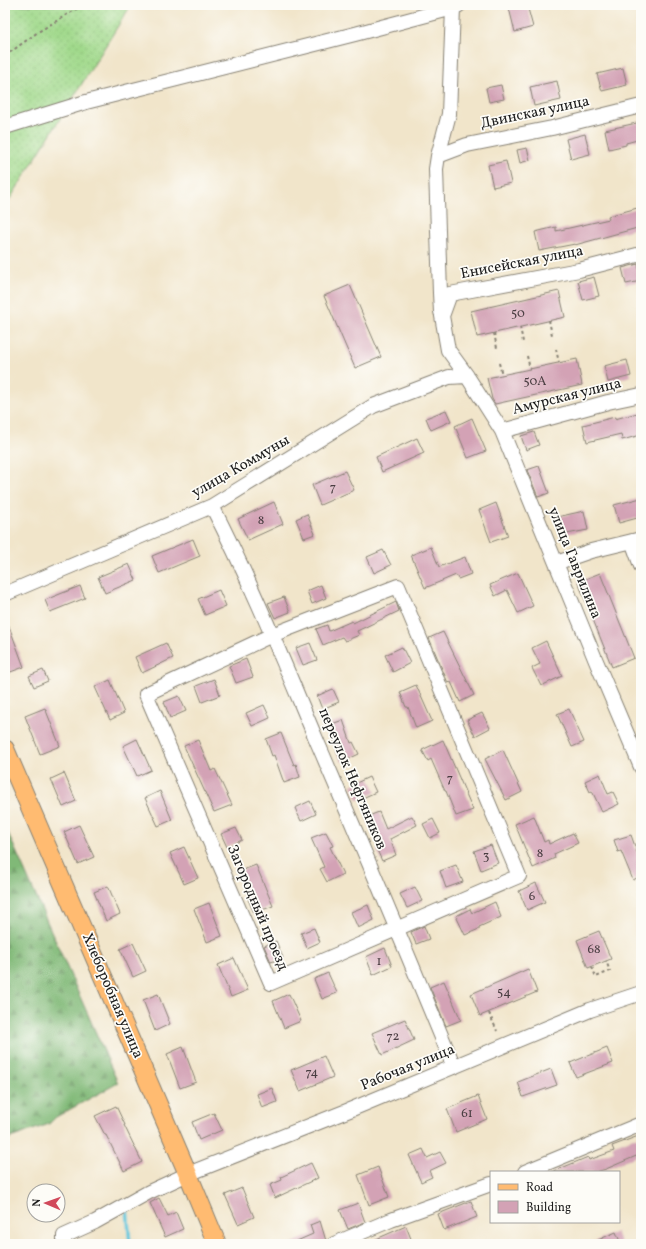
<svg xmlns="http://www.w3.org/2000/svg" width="646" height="1249" font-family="Vollkorn,serif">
  <defs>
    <pattern id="grass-dots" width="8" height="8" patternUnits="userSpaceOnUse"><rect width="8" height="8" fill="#a0d98b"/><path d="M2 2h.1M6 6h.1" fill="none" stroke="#89ba77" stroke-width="1.8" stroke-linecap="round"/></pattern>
    <pattern id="forest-firs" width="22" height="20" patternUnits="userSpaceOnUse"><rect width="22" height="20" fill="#80b977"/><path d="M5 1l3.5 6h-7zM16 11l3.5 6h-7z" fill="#6e9e66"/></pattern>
  </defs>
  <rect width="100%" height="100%" fill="#fdfcf7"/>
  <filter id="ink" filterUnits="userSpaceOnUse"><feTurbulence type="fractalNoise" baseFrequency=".025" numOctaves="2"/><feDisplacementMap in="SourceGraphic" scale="8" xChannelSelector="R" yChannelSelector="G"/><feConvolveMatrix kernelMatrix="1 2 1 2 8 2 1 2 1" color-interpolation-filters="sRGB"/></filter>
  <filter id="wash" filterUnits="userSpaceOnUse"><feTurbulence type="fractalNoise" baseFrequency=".012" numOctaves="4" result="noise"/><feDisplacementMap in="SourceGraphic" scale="16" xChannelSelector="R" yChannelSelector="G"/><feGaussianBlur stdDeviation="0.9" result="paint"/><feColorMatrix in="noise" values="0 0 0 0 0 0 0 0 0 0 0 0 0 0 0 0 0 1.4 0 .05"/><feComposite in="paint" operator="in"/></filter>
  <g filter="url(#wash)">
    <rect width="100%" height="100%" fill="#f1e5ca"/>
    <path fill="url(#grass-dots)" stroke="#5e7a54" d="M 5,5 L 131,5 L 5,207 Z"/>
    <path fill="url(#forest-firs)" stroke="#4e6a4a" d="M 5,826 L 118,1083 L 56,1117 L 49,1124 L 5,1140 Z"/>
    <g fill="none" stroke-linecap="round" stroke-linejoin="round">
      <path stroke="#60c6dd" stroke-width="3.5" d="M 127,1209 L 130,1244"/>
    </g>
    <g id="blocks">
      <path fill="#d3a2b5" d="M 520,5 L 527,5 L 533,27 L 515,32 L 509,8 Z
        M 623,68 L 627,85 L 602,91 L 597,74 Z
        M 557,81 L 561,100 L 534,106 L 530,87 Z
        M 501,85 L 504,99 L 489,102 L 486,88 Z
        M 641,122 L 641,139 L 626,143 L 626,145 L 609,149 L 605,130 Z
        M 585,134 L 590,154 L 571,159 L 566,139 Z
        M 527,148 L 530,160 L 520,163 L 517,150 Z
        M 506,161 L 511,183 L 493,187 L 488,165 Z
        M 641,207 L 641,227 L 575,245 L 575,244 L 539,251 L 535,232 L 556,227 L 556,231 L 609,219 L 608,216 Z
        M 638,264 L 641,281 L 626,284 L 622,268 Z
        M 594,277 L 599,296 L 583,300 L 578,281 Z
        M 350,285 L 381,357 L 355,368 L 324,296 Z
        M 559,291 L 565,317 L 477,337 L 471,311 Z
        M 577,359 L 582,385 L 495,404 L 492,399 L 487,378 Z
        M 627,360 L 631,376 L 608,382 L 604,366 Z
        M 446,410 L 451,421 L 431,430 L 426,418 Z
        M 641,412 L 641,435 L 622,440 L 621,434 L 587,442 L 583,425 L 615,417 L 615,419 Z
        M 472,418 L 486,451 L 468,458 L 455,426 Z
        M 534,432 L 539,445 L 526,450 L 521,436 Z
        M 417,438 L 424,453 L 382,472 L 376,457 Z
        M 539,466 L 549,493 L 538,497 L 527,470 Z
        M 345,471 L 354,490 L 320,505 L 312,485 Z
        M 641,498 L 641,517 L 619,523 L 614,505 Z
        M 274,502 L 283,524 L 248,540 L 238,519 Z
        M 496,503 L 508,536 L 491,542 L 479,510 Z
        M 584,511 L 588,530 L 561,535 L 557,517 Z
        M 307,514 L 315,534 L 304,538 L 296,519 Z
        M 193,539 L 200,556 L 159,573 L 152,556 Z
        M 431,547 L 439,567 L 465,557 L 471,574 L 458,579 L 456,575 L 425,588 L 411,555 Z
        M 383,550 L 391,565 L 374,573 L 367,557 Z
        M 129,564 L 136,580 L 105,593 L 98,577 Z
        M 518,573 L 533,606 L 518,613 L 507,590 L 495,596 L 490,585 Z
        M 600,573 L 634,658 L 612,667 L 578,582 Z
        M 321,585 L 326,598 L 312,604 L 307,591 Z
        M 80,586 L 85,598 L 50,612 L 45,600 Z
        M 219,590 L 226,606 L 205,615 L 198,599 Z
        M 284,597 L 290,612 L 275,618 L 268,603 Z
        M 396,602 L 399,611 L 357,631 L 359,635 L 345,641 L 342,637 L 323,645 L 316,629 L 327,625 L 329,631 L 352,621 L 353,623 Z
        M 5,618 L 6,618 L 24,667 L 5,674 Z
        M 443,632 L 474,695 L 460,702 L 451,682 L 448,683 L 429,638 Z
        M 546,641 L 562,676 L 541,686 L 532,668 L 540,664 L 532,648 Z
        M 166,643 L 173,658 L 142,673 L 135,657 Z
        M 310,643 L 317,660 L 303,665 L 296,648 Z
        M 402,647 L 410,663 L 393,672 L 385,655 Z
        M 246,659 L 253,677 L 236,683 L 229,666 Z
        M 43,670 L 48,681 L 34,687 L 29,676 Z
        M 214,679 L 220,695 L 202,702 L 196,686 Z
        M 110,680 L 124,713 L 110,720 L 95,687 Z
        M 416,685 L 432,721 L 416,728 L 408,707 L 406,707 L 400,692 Z
        M 333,689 L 339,702 L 322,709 L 317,696 Z
        M 179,696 L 186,711 L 170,718 L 164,702 Z
        M 264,705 L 270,718 L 252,726 L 246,713 Z
        M 45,708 L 60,746 L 40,754 L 25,716 Z
        M 569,709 L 584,742 L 572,747 L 557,714 Z
        M 482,713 L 490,728 L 475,736 L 467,720 Z
        M 343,720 L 351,743 L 353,742 L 359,754 L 342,762 L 336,750 L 337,750 L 329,725 Z
        M 281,733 L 294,765 L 296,764 L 300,777 L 284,783 L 274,755 L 272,756 L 266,739 Z
        M 137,739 L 151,770 L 137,776 L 123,746 Z
        M 198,740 L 211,771 L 215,769 L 232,805 L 214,812 L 184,746 Z
        M 443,740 L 473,810 L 456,816 L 446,791 L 445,791 L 431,759 L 428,761 L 422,750 Z
        M 503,750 L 522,792 L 506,800 L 485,759 Z
        M 64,773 L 76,801 L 63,807 L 51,779 Z
        M 600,774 L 608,794 L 613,792 L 619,804 L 602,812 L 592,791 L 590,792 L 585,781 Z
        M 369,777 L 376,792 L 358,800 L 352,785 Z
        M 160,791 L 172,820 L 158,826 L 145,798 Z
        M 310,801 L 316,814 L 301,821 L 295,808 Z
        M 379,812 L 386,829 L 412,816 L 417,825 L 390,839 L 396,855 L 382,861 L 377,850 L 380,849 L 366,817 Z
        M 534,816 L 544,842 L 548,840 L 549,844 L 573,833 L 578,843 L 554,854 L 555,858 L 533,868 L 515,824 Z
        M 433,819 L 440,833 L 430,838 L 423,824 Z
        M 79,825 L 94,857 L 78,864 L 64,832 Z
        M 236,828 L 242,840 L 227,847 L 221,834 Z
        M 326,832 L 333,846 L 330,847 L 343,874 L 327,882 L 320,869 L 324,867 L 311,838 Z
        M 631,835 L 638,855 L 641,854 L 641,876 L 633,880 L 621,851 L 618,852 L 614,840 Z
        M 491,845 L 498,863 L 481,870 L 474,851 Z
        M 184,847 L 198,878 L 184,884 L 170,853 Z
        M 256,865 L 273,906 L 254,913 L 248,899 L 251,897 L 240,871 Z
        M 456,865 L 463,882 L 446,888 L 440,871 Z
        M 536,883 L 545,902 L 527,910 L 519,891 Z
        M 108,886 L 120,914 L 106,921 L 94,892 Z
        M 415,887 L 422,901 L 407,908 L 400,894 Z
        M 495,902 L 501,917 L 479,927 L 479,929 L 465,935 L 456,916 L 470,909 L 472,913 Z
        M 209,903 L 222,936 L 207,942 L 194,909 Z
        M 368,905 L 374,920 L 358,928 L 351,912 Z
        M 424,926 L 429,939 L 416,944 L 411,932 Z
        M 314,928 L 320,942 L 307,948 L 301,933 Z
        M 599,931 L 611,959 L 588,968 L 577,940 Z
        M 276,941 L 283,958 L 271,962 L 264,946 Z
        M 133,943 L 146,971 L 133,977 L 120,949 Z
        M 385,948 L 392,966 L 373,975 L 366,957 Z
        M 234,958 L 248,990 L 231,997 L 218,965 Z
        M 528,969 L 537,992 L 480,1016 L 471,994 Z
        M 328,973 L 337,993 L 322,999 L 314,979 Z
        M 444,981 L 461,1020 L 446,1026 L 430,987 Z
        M 158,994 L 170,1024 L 155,1031 L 143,1000 Z
        M 289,994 L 301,1021 L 284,1028 L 273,1001 Z
        M 405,1019 L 414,1040 L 382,1055 L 372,1033 Z
        M 183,1047 L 196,1082 L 180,1088 L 167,1054 Z
        M 607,1048 L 613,1063 L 576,1077 L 570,1063 Z
        M 324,1056 L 333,1077 L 300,1091 L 291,1070 Z
        M 551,1069 L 557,1085 L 523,1097 L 518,1082 Z
        M 272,1088 L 277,1102 L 262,1108 L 257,1094 Z
        M 478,1096 L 487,1119 L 456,1132 L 447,1109 Z
        M 116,1106 L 125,1125 L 124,1125 L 142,1162 L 124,1171 L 106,1135 L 105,1135 L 95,1116 Z
        M 214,1113 L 222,1130 L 199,1140 L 192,1122 Z
        M 641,1135 L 641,1154 L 606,1169 L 596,1172 L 552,1172 L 588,1157 L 589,1160 L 614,1151 L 612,1146 Z
        M 423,1149 L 427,1158 L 440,1152 L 446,1163 L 429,1171 L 432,1177 L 421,1182 L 409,1155 Z
        M 311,1163 L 318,1178 L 275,1198 L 270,1185 L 282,1180 L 281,1177 Z
        M 378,1167 L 389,1197 L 369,1205 L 358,1175 Z
        M 242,1188 L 254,1217 L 238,1224 L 225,1195 Z
        M 159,1198 L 168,1216 L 176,1212 L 183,1229 L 165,1237 L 150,1203 Z
        M 471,1201 L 477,1217 L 444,1230 L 438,1214 Z
        M 358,1203 L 365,1222 L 348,1229 L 340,1210 Z
        M 320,1221 L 326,1241 L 317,1244 L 290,1244 L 313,1234 L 310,1225 Z
        M 406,1226 L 413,1244 L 365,1244 Z
        M 616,1232 L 621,1244 L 589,1244 Z"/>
    </g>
  </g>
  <g filter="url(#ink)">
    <use href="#blocks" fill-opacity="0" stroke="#868073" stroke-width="1"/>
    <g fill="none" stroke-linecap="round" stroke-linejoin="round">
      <g stroke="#868073" stroke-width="16">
        <path id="minor" d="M 5,127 L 86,102 L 355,34 L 453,8 L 459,5
          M 438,156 L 467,145 L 552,128 L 641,106
          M 641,254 L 579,270 L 450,294 L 442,316 L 448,350 L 467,376 L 502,431 L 596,661 L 641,767
          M 441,312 L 440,293 L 436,169 L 438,156 L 449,114 L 453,8
          M 502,431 L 608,402 L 641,395
          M 212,506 C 251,582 283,661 316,739 C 363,848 409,957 454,1067
          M 632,541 L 641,566
          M 556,563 L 591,551 L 641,539
          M 398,586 L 519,876 L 271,983 L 146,694 L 272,635 Z
          M 5,594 L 212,506 L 373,406 L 449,377 L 467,376
          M 525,1172 L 641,1124
          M 64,1244 L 64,1236 L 95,1222 L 149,1192 L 188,1174 L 352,1109 L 590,1010 L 641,993
          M 334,1244 L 391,1220 L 491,1184"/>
      </g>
      <g stroke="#868073" stroke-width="20">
        <path id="major" d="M 5,749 L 188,1174 L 217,1244"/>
      </g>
      <path stroke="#868073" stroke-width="2" stroke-dasharray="3 3" stroke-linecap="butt" d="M 5,56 L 38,32 L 83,5
        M 549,320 L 552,335
        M 520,327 L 523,342
        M 494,333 L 497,348
        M 556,349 L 559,363
        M 527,356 L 530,369
        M 499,363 L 502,375
        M 592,967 L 596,977 L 610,971 L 606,961
        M 489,1013 L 497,1031"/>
      <use href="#minor" stroke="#fff" stroke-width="14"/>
      <use href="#major" stroke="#ffbb71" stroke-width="18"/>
    </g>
  </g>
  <g text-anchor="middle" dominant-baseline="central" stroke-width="3.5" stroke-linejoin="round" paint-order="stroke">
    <g font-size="13" fill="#4a3e42">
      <text x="518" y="314">50</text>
      <text x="535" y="382">50А</text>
      <text x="333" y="488">7</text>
      <text x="261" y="521">8</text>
      <text x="450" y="779">7</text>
      <text x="540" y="854">8</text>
      <text x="486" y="857">3</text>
      <text x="532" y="897">6</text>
      <text x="594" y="950">68</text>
      <text x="379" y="962">1</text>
      <text x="504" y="993">54</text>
      <text x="393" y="1037">72</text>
      <text x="312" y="1073">74</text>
      <text x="467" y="1114">61</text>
    </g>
    <g font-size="15" fill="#1c1c1c" stroke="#fdfcf7">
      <text transform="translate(535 113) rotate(-12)">Двинская улица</text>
      <text transform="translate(522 263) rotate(-11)">Енисейская улица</text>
      <text transform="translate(567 397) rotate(-14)">Амурская улица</text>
      <text transform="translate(241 467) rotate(-30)">улица Коммуны</text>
      <text transform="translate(574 563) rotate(68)">улица Гаврилина</text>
      <text transform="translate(352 779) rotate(67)">переулок Нефтяников</text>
      <text transform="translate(257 908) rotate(67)">Загородный проезд</text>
      <text transform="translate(112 996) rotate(67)">Хлеборобная улица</text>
      <text transform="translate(408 1068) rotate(-22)">Рабочая улица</text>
    </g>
  </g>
  <rect width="646" height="1249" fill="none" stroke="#fdfcf7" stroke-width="20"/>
  <rect x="490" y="1171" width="130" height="52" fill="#fdfcf7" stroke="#a3a29f"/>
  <rect x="498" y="1184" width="20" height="6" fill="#ffbb71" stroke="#a3a29f"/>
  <text x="526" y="1191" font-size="12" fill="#1c1c1c">Road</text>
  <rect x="498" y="1201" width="20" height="12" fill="#d3a2b5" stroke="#a3a29f"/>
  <text x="526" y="1211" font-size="12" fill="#1c1c1c">Building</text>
  <g transform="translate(46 1203) rotate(272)"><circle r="19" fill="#fdfcf7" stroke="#a3a29f"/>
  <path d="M0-3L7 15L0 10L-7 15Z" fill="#d1495b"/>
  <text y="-6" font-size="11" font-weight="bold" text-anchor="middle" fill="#1c1c1c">N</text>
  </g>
</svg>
